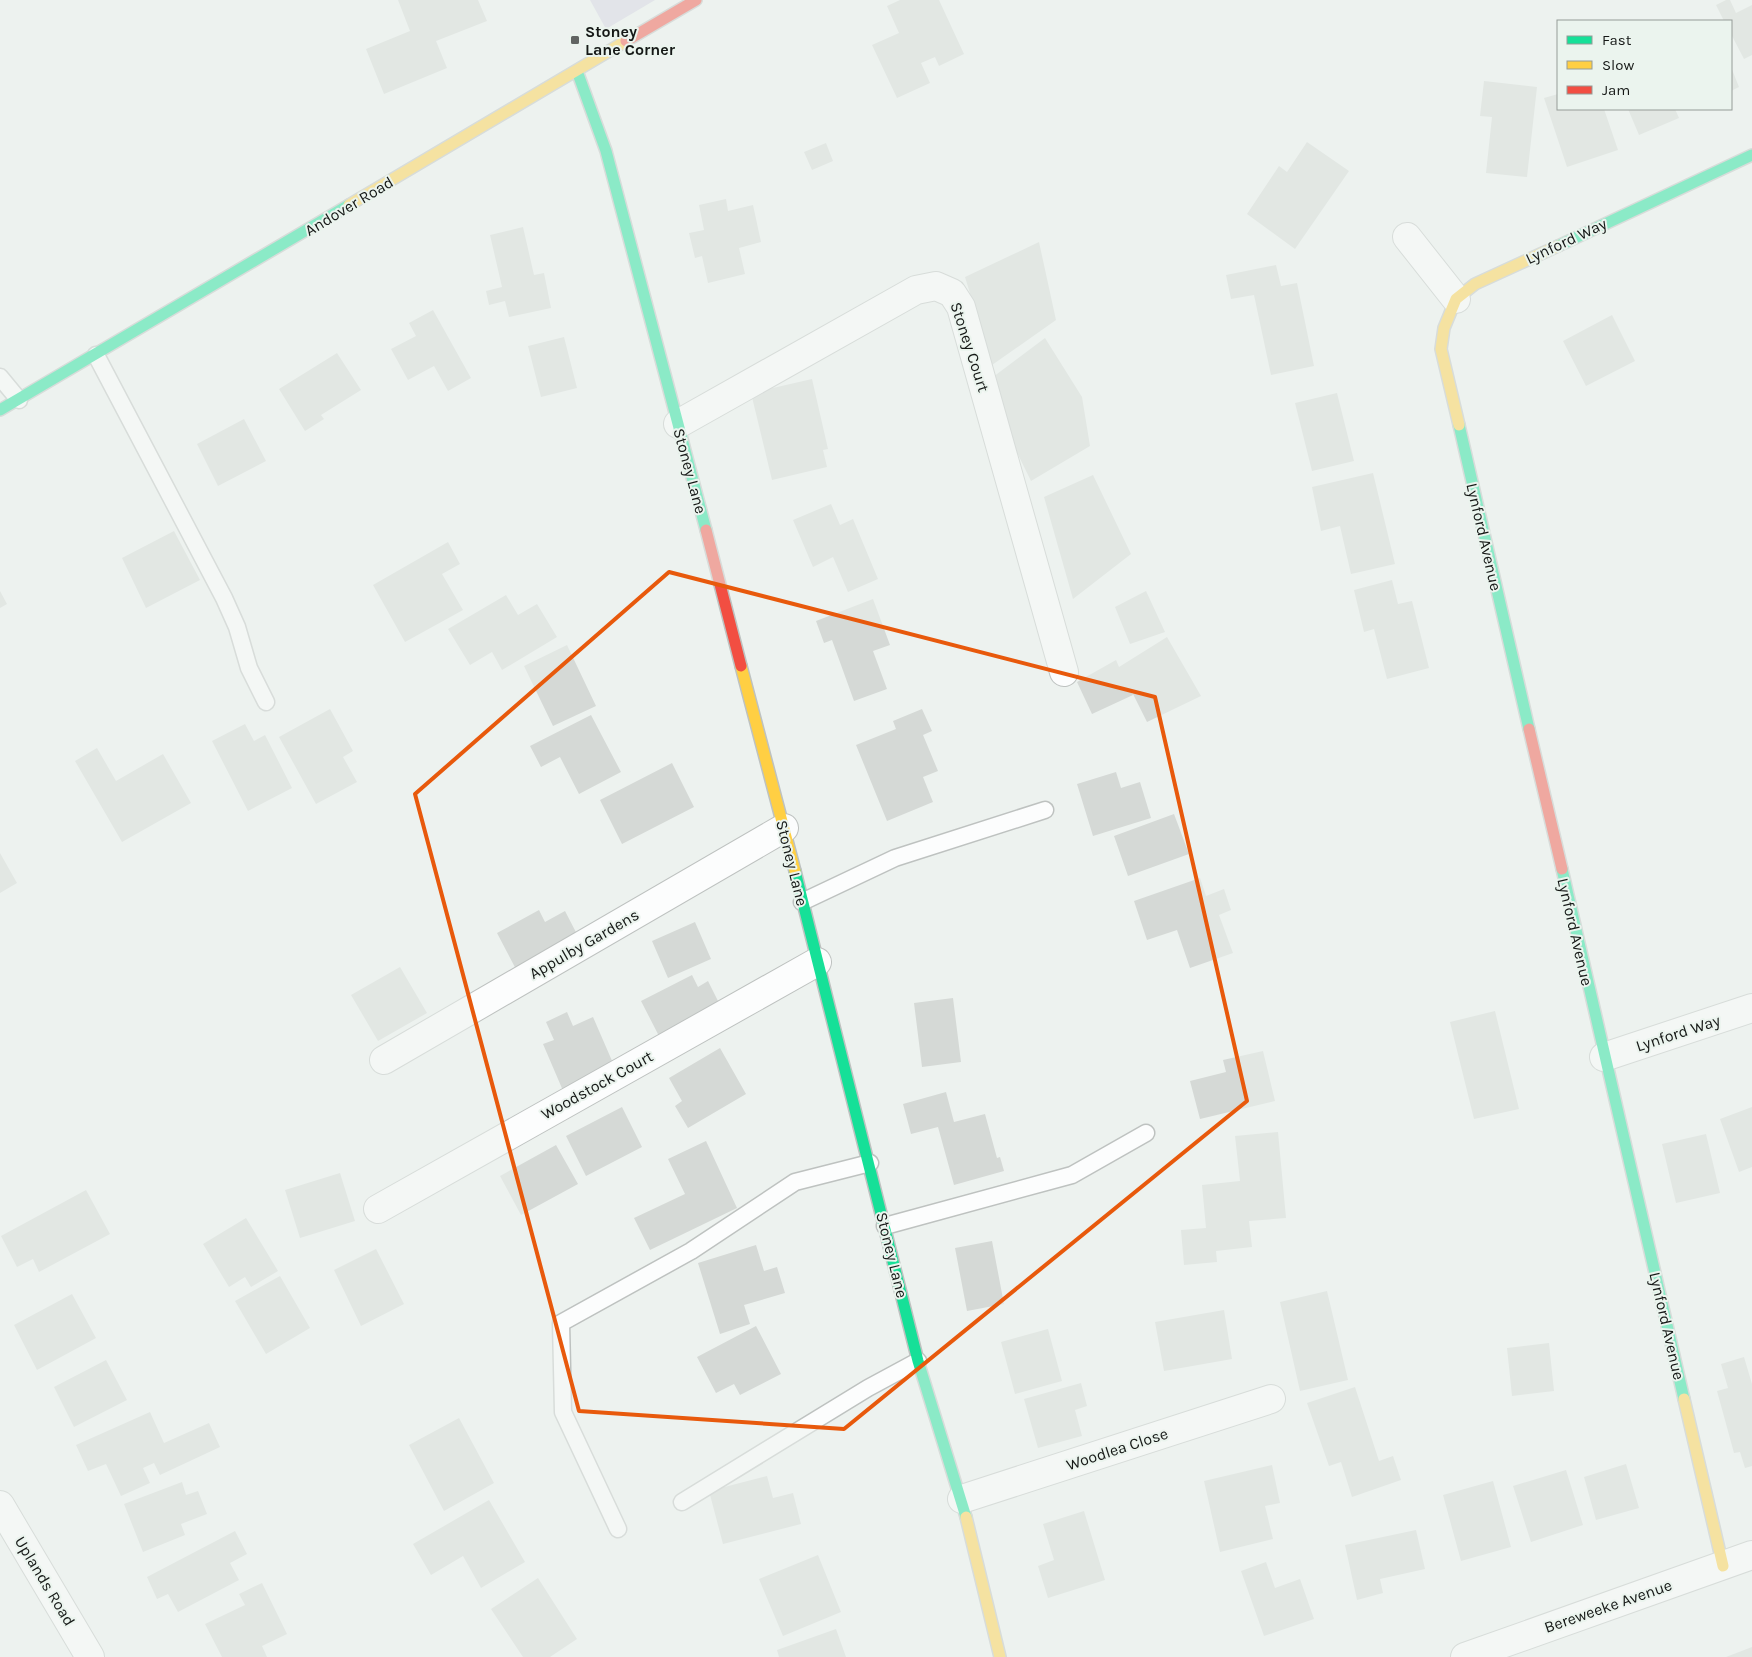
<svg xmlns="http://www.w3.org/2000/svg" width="1752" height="1657" font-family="Karla,sans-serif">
  <rect width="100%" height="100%" fill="#edf2ef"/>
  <path fill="#d4d3e2" d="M 590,0 L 655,0 L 606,29 Z"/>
  <path fill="#d5d9d6" d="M 398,0 L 478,0 L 487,21 L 436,41 L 447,68 L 384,94 L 366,49 L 410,31 Z
    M 900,0 L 939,0 L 964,54 L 939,66 L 935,57 L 921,63 L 930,83 L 897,98 L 872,45 L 899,33 L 887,6 Z
    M 1726,0 L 1730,0 L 1736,13 L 1752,5 L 1752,55 L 1744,59 L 1731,34 L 1731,21 L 1724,21 L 1716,5 Z
    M 1731,67 L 1739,87 L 1731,91 Z
    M 1484,81 L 1537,87 L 1527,177 L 1486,173 L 1492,117 L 1480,116 Z
    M 1558,94 L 1558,109 L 1604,109 L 1618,150 L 1567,167 L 1544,98 Z
    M 1628,109 L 1675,109 L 1679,118 L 1639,135 Z
    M 1307,142 L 1349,171 L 1295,249 L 1247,214 L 1279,166 L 1287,172 Z
    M 826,143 L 833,161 L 812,170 L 804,152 Z
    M 726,199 L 728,211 L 753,205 L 761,242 L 739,248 L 745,274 L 708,283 L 702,256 L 695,258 L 689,233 L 704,230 L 699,205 Z
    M 523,227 L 534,275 L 544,273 L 551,308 L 509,317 L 505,301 L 489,305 L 486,291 L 502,287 L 490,235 Z
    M 1039,242 L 1056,320 L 992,365 L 965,277 Z
    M 1276,265 L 1281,286 L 1297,283 L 1314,366 L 1271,375 L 1254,295 L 1231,299 L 1226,275 Z
    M 433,310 L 471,378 L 448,391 L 434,366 L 408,380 L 391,349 L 416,336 L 409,323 Z
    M 1612,315 L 1635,361 L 1586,386 L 1563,341 Z
    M 564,337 L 577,388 L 541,397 L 528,346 Z
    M 1045,338 L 1082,397 L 1090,446 L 1031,481 L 1003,424 L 993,377 Z
    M 337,353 L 361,390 L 321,415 L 324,419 L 305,431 L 279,389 Z
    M 812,379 L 828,449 L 823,450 L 827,467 L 772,480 L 751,393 Z
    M 1337,393 L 1354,461 L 1312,471 L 1295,403 Z
    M 244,419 L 266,461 L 218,486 L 197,444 Z
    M 1373,473 L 1395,564 L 1351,574 L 1340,526 L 1321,531 L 1312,487 Z
    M 1093,475 L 1131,554 L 1073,599 L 1044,497 Z
    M 831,504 L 840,525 L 853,519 L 878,579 L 848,592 L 833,557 L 813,567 L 793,520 Z
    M 174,531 L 200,580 L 146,608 L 122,558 Z
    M 448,542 L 460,564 L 442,574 L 463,610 L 405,642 L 373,585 Z
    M 1392,580 L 1398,604 L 1412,601 L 1429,668 L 1387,679 L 1374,629 L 1364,632 L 1354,590 Z
    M 0,591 L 7,604 L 0,608 Z
    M 1146,591 L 1165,632 L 1130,644 L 1115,607 Z
    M 506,595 L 518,615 L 537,604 L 557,637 L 502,670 L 492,652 L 470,665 L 448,629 Z
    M 873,599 L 890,645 L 873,651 L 887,689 L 854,701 L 832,640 L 824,643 L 816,621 Z
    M 1167,637 L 1201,696 L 1147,722 L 1129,686 L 1133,695 L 1092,714 L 1077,682 L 1116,660 L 1119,667 Z
    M 567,645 L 596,706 L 553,726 L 524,666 Z
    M 330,709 L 353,751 L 343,757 L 357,782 L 316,804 L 279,737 Z
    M 922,709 L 932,731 L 923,735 L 938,771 L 923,777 L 933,802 L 887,821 L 856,745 L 896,729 L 893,721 Z
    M 591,715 L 621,772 L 579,794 L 560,757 L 541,767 L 530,746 Z
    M 245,724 L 254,741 L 265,735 L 292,788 L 248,811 L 212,741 Z
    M 97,748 L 116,781 L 163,754 L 191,803 L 122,842 L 75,761 Z
    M 672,763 L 694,807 L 622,844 L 600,800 Z
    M 1116,772 L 1121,788 L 1140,782 L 1151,818 L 1093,836 L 1077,784 Z
    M 1174,814 L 1189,854 L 1128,876 L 1114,836 Z
    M 0,853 L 17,883 L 0,893 Z
    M 1200,878 L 1206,896 L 1224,889 L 1231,910 L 1219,915 L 1233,953 L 1190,968 L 1177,930 L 1147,940 L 1134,901 Z
    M 539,910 L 545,922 L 565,911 L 580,940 L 518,973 L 497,933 Z
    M 695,922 L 711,959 L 668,978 L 652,941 Z
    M 400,967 L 427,1013 L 378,1041 L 351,995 Z
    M 692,975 L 698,987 L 708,981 L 721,1007 L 660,1038 L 641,1001 Z
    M 953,998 L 961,1062 L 922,1067 L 914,1003 Z
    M 1495,1011 L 1519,1109 L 1474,1119 L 1450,1022 Z
    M 567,1012 L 573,1026 L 593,1017 L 616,1070 L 564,1093 L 543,1044 L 554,1040 L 546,1022 Z
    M 720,1048 L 746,1094 L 688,1128 L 675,1106 L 682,1101 L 669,1078 Z
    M 1263,1051 L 1275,1101 L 1200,1119 L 1190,1081 L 1226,1072 L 1223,1060 Z
    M 946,1092 L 954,1122 L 985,1114 L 997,1158 L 1000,1157 L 1004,1171 L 954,1185 L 938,1127 L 911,1134 L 903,1104 Z
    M 622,1107 L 642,1147 L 586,1176 L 566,1136 Z
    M 1752,1107 L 1752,1167 L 1739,1172 L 1720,1119 Z
    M 1278,1132 L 1286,1218 L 1249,1221 L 1252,1247 L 1216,1251 L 1217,1262 L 1184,1265 L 1181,1230 L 1206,1228 L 1202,1185 L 1240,1181 L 1235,1136 Z
    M 1706,1134 L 1720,1193 L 1676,1203 L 1662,1144 Z
    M 706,1141 L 737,1208 L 650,1250 L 634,1218 L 685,1194 L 668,1159 Z
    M 556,1145 L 578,1184 L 521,1215 L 500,1176 Z
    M 340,1173 L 355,1221 L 300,1238 L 285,1190 Z
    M 86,1190 L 110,1234 L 39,1272 L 33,1259 L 17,1267 L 1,1236 Z
    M 246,1218 L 278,1271 L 251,1287 L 245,1277 L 229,1287 L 203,1244 Z
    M 992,1241 L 1004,1304 L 967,1311 L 955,1248 Z
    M 756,1245 L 764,1271 L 777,1267 L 785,1293 L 744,1305 L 750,1324 L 720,1334 L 698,1263 Z
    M 376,1249 L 404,1304 L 361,1326 L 334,1270 Z
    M 280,1276 L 310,1328 L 266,1354 L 235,1301 Z
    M 1327,1291 L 1348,1380 L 1300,1391 L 1280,1302 Z
    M 72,1294 L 96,1338 L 37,1370 L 14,1325 Z
    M 1224,1310 L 1232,1359 L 1164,1371 L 1155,1322 Z
    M 756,1326 L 781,1374 L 740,1395 L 734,1384 L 716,1393 L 697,1357 Z
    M 1048,1329 L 1062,1381 L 1015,1394 L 1001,1342 Z
    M 1549,1343 L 1554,1391 L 1512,1396 L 1507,1348 Z
    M 1744,1357 L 1752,1384 L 1752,1466 L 1745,1468 L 1740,1452 L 1734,1453 L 1717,1391 L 1728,1388 L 1721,1364 Z
    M 106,1360 L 127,1400 L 74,1427 L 54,1387 Z
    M 1081,1383 L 1087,1406 L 1075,1410 L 1082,1436 L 1038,1448 L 1024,1399 Z
    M 1355,1387 L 1379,1461 L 1393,1456 L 1401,1480 L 1352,1497 L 1341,1462 L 1329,1466 L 1307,1403 Z
    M 150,1412 L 164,1443 L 209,1423 L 220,1447 L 160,1475 L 154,1463 L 143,1468 L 150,1483 L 121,1496 L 106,1464 L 88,1471 L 76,1445 Z
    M 459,1418 L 494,1483 L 444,1511 L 409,1445 Z
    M 1626,1464 L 1639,1508 L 1596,1520 L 1584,1477 Z
    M 1272,1465 L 1280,1503 L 1265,1506 L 1273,1539 L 1220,1552 L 1204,1481 Z
    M 1566,1470 L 1583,1525 L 1531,1542 L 1513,1486 Z
    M 767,1476 L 773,1498 L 793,1493 L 801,1524 L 723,1544 L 709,1491 Z
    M 1493,1481 L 1511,1547 L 1461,1561 L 1443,1495 Z
    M 182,1482 L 186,1495 L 198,1491 L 207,1514 L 181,1524 L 185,1535 L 143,1552 L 124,1504 Z
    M 489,1500 L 525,1562 L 481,1588 L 463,1556 L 431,1575 L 413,1544 Z
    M 1084,1511 L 1105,1580 L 1048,1598 L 1038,1566 L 1054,1560 L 1043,1524 Z
    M 1416,1530 L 1425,1569 L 1380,1579 L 1383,1593 L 1357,1600 L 1345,1545 Z
    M 235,1531 L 247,1554 L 230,1563 L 239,1580 L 178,1612 L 168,1594 L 157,1599 L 147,1577 Z
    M 818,1555 L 841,1612 L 783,1636 L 759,1579 Z
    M 1266,1562 L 1275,1588 L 1300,1579 L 1314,1619 L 1264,1636 L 1241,1571 Z
    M 538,1578 L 577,1639 L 550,1657 L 523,1657 L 491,1609 Z
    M 262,1583 L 287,1634 L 262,1646 L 267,1657 L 222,1657 L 205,1624 L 245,1605 L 239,1594 Z
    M 836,1629 L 846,1657 L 779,1657 L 777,1650 Z
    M 1752,1647 L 1752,1657 L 1726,1657 Z"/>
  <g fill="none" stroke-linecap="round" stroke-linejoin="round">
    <g stroke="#bec2c0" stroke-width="19">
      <path id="lane" d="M 96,355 L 224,598 L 237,627 L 249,668 L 266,702
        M 0,377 L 19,400
        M 802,902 L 895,858 L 1045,810
        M 885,1226 L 1072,1175 L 1146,1133
        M 682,1502 L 868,1388 L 918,1361
        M 618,1529 L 563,1412 L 561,1323 L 691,1251 L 795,1182 L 870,1163"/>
    </g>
    <g stroke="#bec2c0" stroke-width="30">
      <path id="street" d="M 1407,237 L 1456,299
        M 678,424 L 916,290 L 936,286 L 952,293 L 961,307 L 1064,672
        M 1604,1057 L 1752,1008
        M 384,1060 L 784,828
        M 378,1209 L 817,962
        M 962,1499 L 1271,1399
        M 0,1505 L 90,1657
        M 1465,1657 L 1752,1555"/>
    </g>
    <g stroke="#bec2c0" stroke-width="14">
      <path id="fast" d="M 577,71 L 606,151 L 706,530
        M 1558,246 L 1752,155
        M 0,410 L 349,205
        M 1459,425 L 1529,729
        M 1562,869 L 1684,1399
        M 795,871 L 918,1361 L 966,1517"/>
    </g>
    <g stroke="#bec2c0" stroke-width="14">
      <path id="slow" d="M 349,205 L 626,41
        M 1459,425 L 1441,349 L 1444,328 L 1456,299 L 1475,284 L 1558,246
        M 741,666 L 795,871
        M 1684,1399 L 1723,1566
        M 966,1517 L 1000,1657"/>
    </g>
    <g stroke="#bec2c0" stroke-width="14">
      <path id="jam" d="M 626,41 L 696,0
        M 706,530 L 741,666
        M 1529,729 L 1562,869"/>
    </g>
    <use href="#lane" stroke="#fcfdfd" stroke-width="16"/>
    <use href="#street" stroke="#fcfdfd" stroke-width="28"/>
    <use href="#fast" stroke="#16e098" stroke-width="11"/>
    <use href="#slow" stroke="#ffcf43" stroke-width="11"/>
    <use href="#jam" stroke="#f24e42" stroke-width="11"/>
  </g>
  <path d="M0 0H1752V1657H0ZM 669,572 L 1155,697 L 1247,1101 L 844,1429 L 579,1411 L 415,794 Z" fill="#edf2ef" fill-opacity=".55" fill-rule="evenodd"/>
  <path fill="none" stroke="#e8590c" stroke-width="4" stroke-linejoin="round" d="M 669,572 L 1155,697 L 1247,1101 L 844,1429 L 579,1411 L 415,794 Z"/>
  <rect fill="#616462" stroke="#ebf4ee" stroke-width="2" x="570" y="35" width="10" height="10" rx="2.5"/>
  <g text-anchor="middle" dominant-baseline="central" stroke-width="4" stroke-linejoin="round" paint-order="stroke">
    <g font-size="16" font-weight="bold" fill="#151816" stroke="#ebf4ee" text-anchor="start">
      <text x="585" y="31">Stoney<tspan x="585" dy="18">Lane Corner</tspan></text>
    </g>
    <g font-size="16" fill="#151816" stroke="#ebf4ee">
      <text transform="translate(349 206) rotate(-31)">Andover Road</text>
      <text transform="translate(1566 241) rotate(-25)">Lynford Way</text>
      <text transform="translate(970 347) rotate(72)">Stoney Court</text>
      <text transform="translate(690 471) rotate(75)">Stoney Lane</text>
      <text transform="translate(1484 537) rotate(77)">Lynford Avenue</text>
      <text transform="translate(792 863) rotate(76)">Stoney Lane</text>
      <text transform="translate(1575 932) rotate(77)">Lynford Avenue</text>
      <text transform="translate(584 944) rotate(-30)">Appulby Gardens</text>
      <text transform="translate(1678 1033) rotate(-18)">Lynford Way</text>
      <text transform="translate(597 1085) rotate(-29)">Woodstock Court</text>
      <text transform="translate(892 1255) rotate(76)">Stoney Lane</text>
      <text transform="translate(1667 1326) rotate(77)">Lynford Avenue</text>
      <text transform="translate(1117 1449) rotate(-18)">Woodlea Close</text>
      <text transform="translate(45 1581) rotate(59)">Uplands Road</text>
      <text transform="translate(1608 1606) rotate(-19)">Bereweeke Avenue</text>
    </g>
  </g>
  <rect x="1557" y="20" width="175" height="90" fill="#ebf4ee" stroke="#959c98"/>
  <rect x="1567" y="36" width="25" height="8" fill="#16e098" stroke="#959c98"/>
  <text x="1602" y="45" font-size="15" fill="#151816">Fast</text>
  <rect x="1567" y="61" width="25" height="8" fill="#ffcf43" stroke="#959c98"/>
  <text x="1602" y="70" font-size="15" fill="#151816">Slow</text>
  <rect x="1567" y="86" width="25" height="8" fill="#f24e42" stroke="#959c98"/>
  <text x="1602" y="95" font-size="15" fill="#151816">Jam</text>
</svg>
